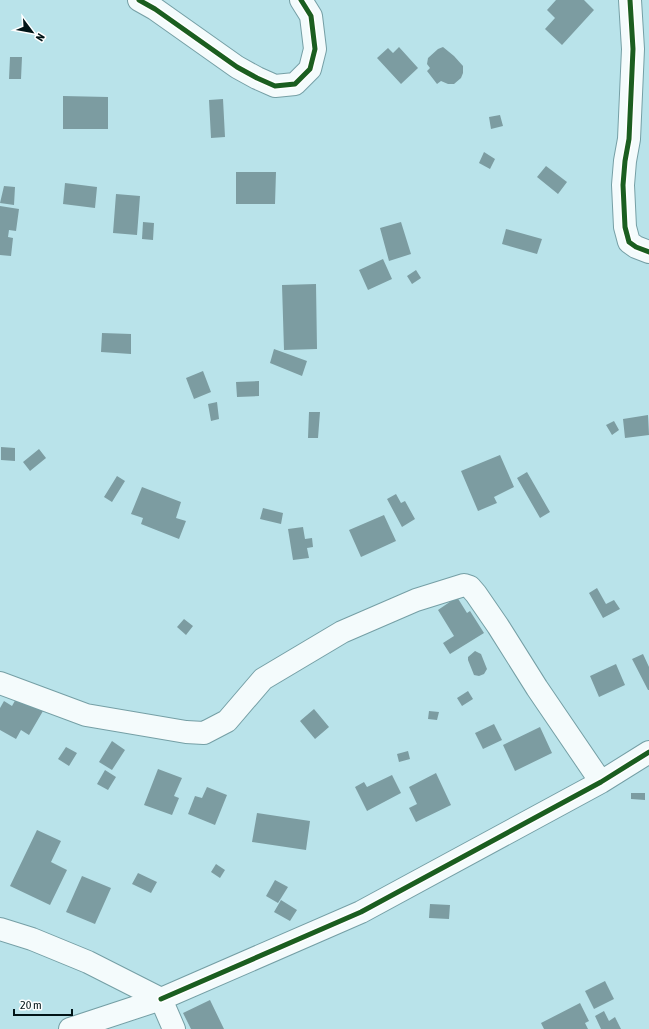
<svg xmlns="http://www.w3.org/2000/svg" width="649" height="1029" font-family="'Asap Condensed',sans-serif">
  <rect width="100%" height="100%" fill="#b9e3ea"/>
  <path fill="#7c9ca1" d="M 556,0 L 584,0 L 594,10 L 562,45 L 545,29 L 555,18 L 547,10 Z
    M 399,47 L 418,68 L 401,84 L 377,58 L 388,48 L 393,53 Z
    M 443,47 L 454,56 L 463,66 L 463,73 L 461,78 L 454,84 L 448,84 L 441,81 L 437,84 L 427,71 L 430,68 L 427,64 L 428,58 L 438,49 Z
    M 10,57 L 22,57 L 21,79 L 9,79 Z
    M 63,96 L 108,97 L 108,129 L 63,129 Z
    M 223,99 L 225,137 L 211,138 L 209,100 Z
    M 500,115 L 503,126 L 491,129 L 489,117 Z
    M 484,152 L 495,159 L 490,169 L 479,163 Z
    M 546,166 L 567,182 L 558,194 L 537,177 Z
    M 236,172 L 276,172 L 275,204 L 236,204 Z
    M 65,183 L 97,187 L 95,208 L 63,204 Z
    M 4,186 L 15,187 L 14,205 L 0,203 Z
    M 116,194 L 140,196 L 137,235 L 113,233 Z
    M 0,206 L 19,209 L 16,231 L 9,230 L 8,237 L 13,238 L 11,256 L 0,255 Z
    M 143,222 L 154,223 L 153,240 L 142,239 Z
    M 401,222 L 411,254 L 389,261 L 380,228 Z
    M 506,229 L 542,239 L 537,254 L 502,244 Z
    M 383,259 L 392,279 L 368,290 L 359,270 Z
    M 416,270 L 421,278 L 412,284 L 407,276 Z
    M 316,284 L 317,349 L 284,350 L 282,285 Z
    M 102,333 L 131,334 L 131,354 L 101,352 Z
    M 274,349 L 307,361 L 302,376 L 270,363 Z
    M 203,371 L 211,392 L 194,399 L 186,378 Z
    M 259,381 L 259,396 L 237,397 L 236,382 Z
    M 217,402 L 219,419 L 211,421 L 208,404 Z
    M 309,412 L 320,412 L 318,438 L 308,438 Z
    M 648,415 L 649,435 L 625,438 L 623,419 Z
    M 614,421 L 619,430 L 612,435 L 606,425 Z
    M 1,447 L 15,448 L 15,461 L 1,460 Z
    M 39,449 L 46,458 L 30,471 L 23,462 Z
    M 500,455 L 514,487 L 494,497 L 497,503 L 478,511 L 461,471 Z
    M 527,472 L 550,512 L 540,518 L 517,478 Z
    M 117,476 L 125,481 L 112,502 L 104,497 Z
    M 142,487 L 181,502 L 176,518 L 186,521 L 179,539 L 141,524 L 143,518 L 131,514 Z
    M 396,494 L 401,503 L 405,501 L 415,519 L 402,527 L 387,499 Z
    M 263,508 L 283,513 L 281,524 L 260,519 Z
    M 384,515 L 396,541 L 361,557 L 349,530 Z
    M 303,527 L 305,539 L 312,538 L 313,547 L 307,548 L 309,558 L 293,560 L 288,529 Z
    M 597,588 L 606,604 L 614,600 L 620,609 L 603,618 L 589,593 Z
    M 457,597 L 467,613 L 470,611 L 484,633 L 450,654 L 443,643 L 454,636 L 438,610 Z
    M 184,619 L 193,626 L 186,635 L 177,627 Z
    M 475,651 L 481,654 L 487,669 L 484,674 L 479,676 L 474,675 L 468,660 L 468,657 Z
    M 643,654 L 649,667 L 649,690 L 648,690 L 632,659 Z
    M 616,664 L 625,685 L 599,697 L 590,676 Z
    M 468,691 L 473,699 L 462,706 L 457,698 Z
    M 17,697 L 43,711 L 29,735 L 21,730 L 16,739 L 0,730 L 0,708 L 4,701 L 12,706 Z
    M 314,709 L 329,727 L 315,739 L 300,721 Z
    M 429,711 L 439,712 L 437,720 L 428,719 Z
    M 494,724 L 502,740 L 483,749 L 475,733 Z
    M 540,727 L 552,753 L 515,771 L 503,745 Z
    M 112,741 L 125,750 L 112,770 L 99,762 Z
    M 66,747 L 77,753 L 69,766 L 58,759 Z
    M 408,751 L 410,759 L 399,762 L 397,754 Z
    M 158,769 L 182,778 L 174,796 L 179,798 L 172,815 L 144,805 Z
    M 105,770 L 116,777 L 108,790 L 97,784 Z
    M 436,773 L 451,805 L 416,822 L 409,808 L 417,804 L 409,787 Z
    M 392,775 L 401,793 L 367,811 L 355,787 L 364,782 L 367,787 Z
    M 207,787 L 227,795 L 215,825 L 188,814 L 195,796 L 202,798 Z
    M 631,793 L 645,793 L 645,800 L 631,799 Z
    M 257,813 L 310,821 L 306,850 L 252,842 Z
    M 37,830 L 61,841 L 51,862 L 67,870 L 50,905 L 10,886 Z
    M 216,864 L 225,870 L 220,878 L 211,872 Z
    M 138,873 L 157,882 L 151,893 L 132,884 Z
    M 82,876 L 111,888 L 95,924 L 66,912 Z
    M 275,880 L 288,887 L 278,903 L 266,896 Z
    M 281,900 L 297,910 L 290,921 L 274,912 Z
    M 430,904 L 450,905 L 449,919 L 429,918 Z
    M 605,981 L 614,999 L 594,1009 L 585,991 Z
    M 210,1000 L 224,1029 L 191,1029 L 183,1013 Z
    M 580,1003 L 589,1021 L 585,1023 L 588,1029 L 544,1029 L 541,1023 Z
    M 604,1011 L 609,1021 L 615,1017 L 621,1029 L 601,1029 L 595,1016 Z"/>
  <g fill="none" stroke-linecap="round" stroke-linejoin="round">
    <g stroke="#759fa5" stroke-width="24">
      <path id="minor" d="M 139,0 L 155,9 L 237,67 L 257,78 L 275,86 L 295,84 L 310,69 L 315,49 L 311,16 L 301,0
        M 630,0 L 633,49 L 629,139 L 625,161 L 623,185 L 625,227 L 629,242 L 636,247 L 649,252
        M 0,683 L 86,715 L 186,732 L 204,733 L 227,721 L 263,679 L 342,632 L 416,600 L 464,585 L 470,587 L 476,594 L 498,626 L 537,688 L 601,782
        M 0,929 L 32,939 L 88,962 L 161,999 L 174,1029
        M 70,1029 L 161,999 L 361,912 L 601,782 L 649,752"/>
    </g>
    <use href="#minor" stroke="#f4fbfc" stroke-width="22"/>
    <g stroke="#fff" stroke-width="8">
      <path id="cycleway" d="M 139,0 L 155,9 L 237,67 L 257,78 L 275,86 L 295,84 L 310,69 L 315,49 L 311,16 L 301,0
        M 630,0 L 633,49 L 629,139 L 625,161 L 623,185 L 625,227 L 629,242 L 636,247 L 649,252
        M 161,999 L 361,912 L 601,782 L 649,752"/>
    </g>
    <use href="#cycleway" stroke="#1b5e20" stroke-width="5"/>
  </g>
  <g transform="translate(32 32) rotate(122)" stroke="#ffffff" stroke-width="3" paint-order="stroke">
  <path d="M0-3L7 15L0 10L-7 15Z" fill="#011417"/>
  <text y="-6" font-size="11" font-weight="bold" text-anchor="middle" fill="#011417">N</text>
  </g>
  <path d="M14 1009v6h58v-6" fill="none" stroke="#011417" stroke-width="2"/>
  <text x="20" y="1009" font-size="12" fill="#011417" stroke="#ffffff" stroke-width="3" paint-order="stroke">20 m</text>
</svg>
